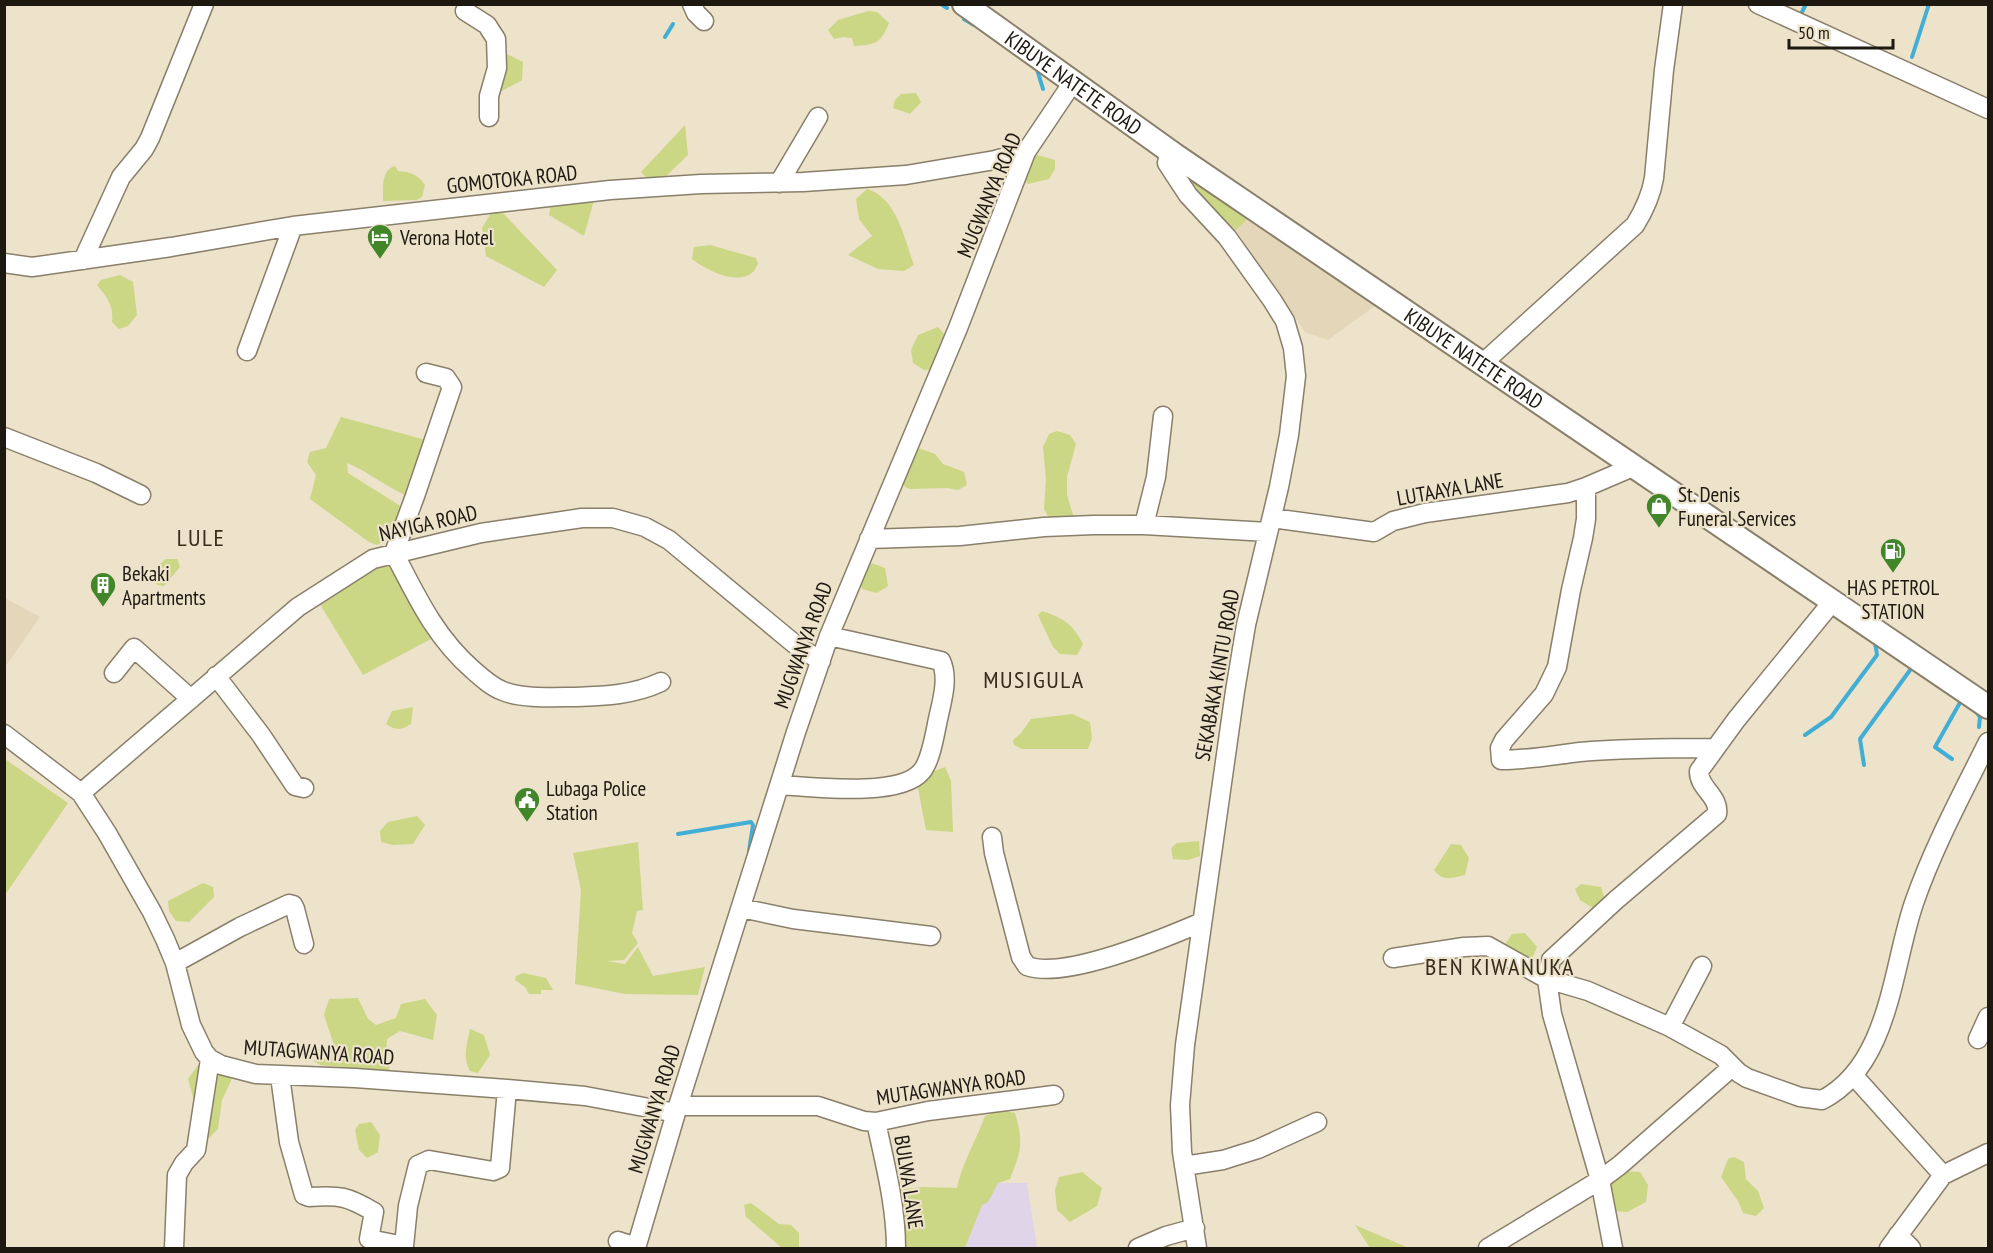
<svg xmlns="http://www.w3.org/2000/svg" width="1993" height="1253" font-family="'PT Sans Narrow',sans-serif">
  <rect width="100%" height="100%" fill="#ede2ca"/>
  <path fill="#e4d6b8" d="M 1247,219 L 1380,302 L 1328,340 L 1305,332 L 1236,230 Z
    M 5,598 L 40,617 L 5,667 Z"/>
  <path fill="#dfd4e8" d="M 990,1183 L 1027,1183 L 1037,1248 L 965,1248 Z"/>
  <path fill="#cbd785" d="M 868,11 L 877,12 L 889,23 C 881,43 876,45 854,46 L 852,38 L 843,37 L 834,39 L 828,30 L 838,20 Z
    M 501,51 L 523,62 L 522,80 L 500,92 L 491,92 L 487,60 Z
    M 916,93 L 921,102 L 910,114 L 893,108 L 895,100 L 901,94 Z
    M 685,125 L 688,155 L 663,179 L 647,178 L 641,172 Z
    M 1037,155 L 1055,160 L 1055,169 L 1049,179 L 1028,184 L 1021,176 L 1025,162 Z
    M 395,166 L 398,171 C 410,172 418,174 425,185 L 422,197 L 417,200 L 383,201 C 383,188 381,170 395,166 Z
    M 1182,173 L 1247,219 L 1236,230 L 1185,182 Z
    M 867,189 C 897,198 904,238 914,265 L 904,271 L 878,269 L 848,255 L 872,236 L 859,219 L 856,199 Z
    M 594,200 L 584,236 L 549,215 L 551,205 Z
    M 501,211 L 557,270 L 544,287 L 486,256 L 482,228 L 491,213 Z
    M 710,245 L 756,258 L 758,264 C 756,267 755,270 753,272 C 737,286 706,270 692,259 L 694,247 Z
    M 120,275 L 133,282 L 137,315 L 128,326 L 119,329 L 112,322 C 114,306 107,297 97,285 L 101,280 Z
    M 938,327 L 945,335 L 940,343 L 945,360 L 940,369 L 924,370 L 913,363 L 911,350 L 918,335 Z
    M 341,417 L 426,440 L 405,495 C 385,486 367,471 347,463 L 348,473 L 402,507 C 396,521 392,537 377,545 L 369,542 L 310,499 L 316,475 L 307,462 L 310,452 L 326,448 Z
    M 1057,431 L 1070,435 L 1076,444 L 1067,477 L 1067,495 L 1074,518 L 1049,518 L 1044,509 L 1046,479 L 1043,447 L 1049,434 Z
    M 918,448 L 935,454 L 943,464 L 964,472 L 967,485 L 958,490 L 947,488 L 910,489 L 905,487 L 902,479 Z
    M 165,559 L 177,559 L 180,567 L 164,586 L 158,585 L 147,578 Z
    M 391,560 L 433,638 L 363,675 L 315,596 Z
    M 871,563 L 885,568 L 888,586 L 877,593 L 862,589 L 859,580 Z
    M 1042,611 C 1063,618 1073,624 1083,644 L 1077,655 L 1060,654 L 1053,647 L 1038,615 Z
    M 413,707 L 411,724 C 402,730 396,731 386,724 L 392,711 Z
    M 1072,714 L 1090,722 L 1092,738 L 1088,749 L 1022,749 L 1014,745 L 1013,740 L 1021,733 L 1031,719 Z
    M 5,759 L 68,803 L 5,895 Z
    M 945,767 L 951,781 L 953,832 L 926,830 L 916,778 Z
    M 417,816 L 425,825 L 413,844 L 393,845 L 381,842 L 380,831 L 388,822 Z
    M 1199,841 L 1200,856 L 1188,860 L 1173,859 L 1171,848 L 1177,843 Z
    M 638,842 L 643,910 L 637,911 L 632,933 L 638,943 L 624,960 L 607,961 L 625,964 L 638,947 L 653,976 L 705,967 L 698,995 L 625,994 L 575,984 L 581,890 L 573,853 Z
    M 1451,844 L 1461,845 L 1469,858 L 1465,875 C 1453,878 1443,882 1434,870 Z
    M 203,883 L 213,887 L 214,897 L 189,922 L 176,921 L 169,911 L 168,901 Z
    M 1581,884 L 1601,887 L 1605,899 L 1593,908 L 1580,900 L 1575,889 Z
    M 1525,933 L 1537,947 L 1530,963 L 1504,946 L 1512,934 Z
    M 523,973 L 546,978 L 553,990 L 541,990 L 541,994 L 529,994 L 525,987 L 515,980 L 516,976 Z
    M 358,998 L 368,1019 L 376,1025 L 396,1018 L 401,1004 L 425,999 L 437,1015 L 433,1040 L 400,1031 L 387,1039 L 386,1054 L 390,1071 L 320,1065 L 314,1061 L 318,1054 L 335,1048 L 324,1015 L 329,999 Z
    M 470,1029 L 484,1035 L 490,1055 L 478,1073 L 470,1071 C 462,1057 467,1044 470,1029 Z
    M 198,1065 L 221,1069 L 231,1076 L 231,1081 L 222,1100 L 218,1129 L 207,1140 L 194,1134 L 191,1120 L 195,1105 L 188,1079 Z
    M 1000,1110 L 1015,1113 C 1024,1144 1021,1150 1010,1179 L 998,1183 L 988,1202 L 982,1205 L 965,1248 L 901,1248 L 894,1190 L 923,1187 L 957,1188 C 962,1163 976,1141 985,1116 Z
    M 371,1122 L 380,1135 L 378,1152 L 367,1158 L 359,1150 L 355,1130 L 359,1124 Z
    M 1734,1157 L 1744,1162 L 1746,1179 L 1758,1191 L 1764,1208 L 1756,1216 L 1743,1213 L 1738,1201 L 1721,1177 L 1728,1159 Z
    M 1620,1171 L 1640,1172 L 1648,1185 L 1646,1202 L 1627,1212 L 1615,1211 L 1606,1178 Z
    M 1082,1172 L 1102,1188 L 1097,1206 L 1070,1222 L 1057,1210 L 1055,1190 L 1059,1177 Z
    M 751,1203 L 779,1224 L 791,1225 L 799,1233 L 799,1248 L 782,1248 L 746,1217 L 744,1205 Z
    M 1355,1225 L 1409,1248 L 1370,1248 Z"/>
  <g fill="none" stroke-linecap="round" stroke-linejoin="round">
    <path stroke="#42aed5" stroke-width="4" d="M 941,4 L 947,8
      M 1801,14 L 1806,4
      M 964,19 L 974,25
      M 665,37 L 673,24
      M 1912,57 L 1929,4
      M 1036,66 L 1043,89
      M 1975,710 L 1980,717 L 1979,727
      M 1805,735 L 1831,717 L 1877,655 L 1875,642
      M 1952,759 L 1935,747 L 1962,699
      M 1864,765 L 1860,739 L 1913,666
      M 678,834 L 751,822 L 753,825 L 749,851"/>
    <g stroke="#897f6a" stroke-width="21">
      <path id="minor" d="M 692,4 L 696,13 L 704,21
        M 1758,4 L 1988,109
        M 465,11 L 487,25 L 496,39 L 497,68 L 489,96 L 489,117
        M 1175,155 L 1168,159 L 1167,163 L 1188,195 L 1227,237 L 1272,300 L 1285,321 L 1293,348 L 1296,376 L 1289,435 L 1279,487 L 1246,625 L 1235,691 L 1185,1045 L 1180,1105 L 1182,1152 L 1197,1248
        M 779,183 L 818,117
        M 83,260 L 121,177 L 144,149 L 150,138 L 204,4
        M 4,263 L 32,267 L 171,247 L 293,226 L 610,190 L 701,184 L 803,182 L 906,175 L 995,160 L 1026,152
        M 247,351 L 293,226
        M 1483,363 L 1635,225 C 1645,209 1651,196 1654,178 L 1664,70 L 1673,4
        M 426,373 L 446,378 L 452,387 L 415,496 L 394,553 C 417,597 435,637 473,670 C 482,678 492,687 503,691 C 521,699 555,697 576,697 C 605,696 633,695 661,682
        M 4,437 L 96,473 L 141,495
        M 1586,487 L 1586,519 L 1583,538 L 1571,590 L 1557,667 L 1544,694 L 1504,740 L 1500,748 L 1501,760 C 1528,760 1554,755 1580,752 C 1625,748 1671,748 1716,748
        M 1272,518 L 1374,532 L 1393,521 L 1425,513 L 1568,493 L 1586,487 L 1635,466
        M 1144,525 L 1156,477 L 1163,416
        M 869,539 L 960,536 L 1044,527 L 1094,525 L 1144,525 L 1268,532
        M 114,673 L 134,648 L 191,699
        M 216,676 L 261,735 L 295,786 L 304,788
        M 4,734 L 81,793 L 107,833 L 152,912 L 165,939 L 175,963 L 191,1025 L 204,1052 L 210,1059 L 221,1065 L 256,1074 L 355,1078 L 507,1089 L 585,1096 L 676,1113
        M 780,785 C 812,787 901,798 922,771 C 931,760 935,733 938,719 C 942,701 949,678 941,661 L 829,636
        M 81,793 L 298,607 L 373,559 L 481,533 L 582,518 L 613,518 L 645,527 L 669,540 L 797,646 L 821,661
        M 992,837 L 994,853 L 1021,957 L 1027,966 C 1064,980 1165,938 1202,922
        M 741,908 L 793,919 L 931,936
        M 1393,958 L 1464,947 L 1488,946 L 1547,979 L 1588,991 L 1670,1027 L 1721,1055 L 1739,1073 L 1747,1078 L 1800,1097 L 1822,1100 C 1890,1065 1892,967 1914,903 C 1933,848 1962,794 1988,742
        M 175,963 L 240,927 L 289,904 L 293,905 L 295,909 L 304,944
        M 1670,1027 L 1702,966
        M 1978,1039 L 1988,1017
        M 280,1076 L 289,1142 L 304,1195 L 309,1197 C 340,1195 347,1196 374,1212 L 369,1239 L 404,1246 L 408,1206 L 418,1165 L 429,1160 L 493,1171 L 500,1168 L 507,1089
        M 1854,1076 L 1943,1175
        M 678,1106 L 818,1106 L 864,1121 L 876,1122 L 928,1111 L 1054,1095
        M 876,1122 C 885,1164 896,1206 896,1248
        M 1184,1166 L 1223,1160 L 1258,1149 L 1317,1122
        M 1898,1235 L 1911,1248
        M 618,1241 L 636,1247
        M 174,1248 L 177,1175 L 184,1163 L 196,1150 L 210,1059
        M 636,1248 L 678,1106 L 796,732 L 829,636 L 958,328 L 1026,152 L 1073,82
        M 1138,1248 L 1166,1236 L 1195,1228
        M 1488,1248 L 1600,1180 L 1620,1165 L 1732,1067
        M 1613,1248 L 1600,1180 L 1552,1014 L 1547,979 L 1551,960 L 1616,900 L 1717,814 C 1720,796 1698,788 1699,771 L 1736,720 L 1833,601
        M 1889,1248 L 1943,1175 L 1988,1153"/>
    </g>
    <g stroke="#897f6a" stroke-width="26">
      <g id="major">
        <path id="s1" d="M 964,4 L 1175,155 L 1988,707"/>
      </g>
    </g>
    <use href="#minor" stroke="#fff" stroke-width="18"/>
    <use href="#major" stroke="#fff" stroke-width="22"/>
  </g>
  <defs>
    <g id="hotel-pin" transform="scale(1.35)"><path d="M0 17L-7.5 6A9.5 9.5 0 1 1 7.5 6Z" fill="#42862a" stroke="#ede2ca"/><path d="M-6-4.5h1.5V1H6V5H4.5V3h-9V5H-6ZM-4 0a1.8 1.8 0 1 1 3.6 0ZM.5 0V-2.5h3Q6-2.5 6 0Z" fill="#fff"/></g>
    <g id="shop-pin" transform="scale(1.35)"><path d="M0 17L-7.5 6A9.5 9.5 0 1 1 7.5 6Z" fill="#42862a" stroke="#ede2ca"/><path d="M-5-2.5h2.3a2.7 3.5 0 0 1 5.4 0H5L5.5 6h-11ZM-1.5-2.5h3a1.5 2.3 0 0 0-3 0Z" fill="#fff"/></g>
    <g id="fuel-pin" transform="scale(1.35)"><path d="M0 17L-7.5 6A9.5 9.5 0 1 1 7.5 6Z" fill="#42862a" stroke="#ede2ca"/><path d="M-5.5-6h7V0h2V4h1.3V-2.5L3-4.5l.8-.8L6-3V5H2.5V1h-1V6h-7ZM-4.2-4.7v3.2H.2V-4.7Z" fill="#fff"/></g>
    <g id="building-pin" transform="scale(1.35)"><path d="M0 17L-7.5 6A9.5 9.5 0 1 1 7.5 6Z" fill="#42862a" stroke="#ede2ca"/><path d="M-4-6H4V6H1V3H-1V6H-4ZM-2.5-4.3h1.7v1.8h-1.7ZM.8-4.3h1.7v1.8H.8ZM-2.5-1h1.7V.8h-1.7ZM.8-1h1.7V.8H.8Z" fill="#fff"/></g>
    <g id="civic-pin" transform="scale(1.35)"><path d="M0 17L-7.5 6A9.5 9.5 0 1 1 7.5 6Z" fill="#42862a" stroke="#ede2ca"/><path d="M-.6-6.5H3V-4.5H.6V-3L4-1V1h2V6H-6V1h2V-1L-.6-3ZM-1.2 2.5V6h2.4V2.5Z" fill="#fff"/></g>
  </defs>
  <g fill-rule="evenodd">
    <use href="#hotel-pin" x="380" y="237"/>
    <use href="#shop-pin" x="1659" y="506"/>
    <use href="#fuel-pin" x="1893" y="551"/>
    <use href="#building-pin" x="103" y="585"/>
    <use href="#civic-pin" x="527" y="800"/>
  </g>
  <g text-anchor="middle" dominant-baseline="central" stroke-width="4.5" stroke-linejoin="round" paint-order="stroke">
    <g font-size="21" fill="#1d1911" stroke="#ede2ca">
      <text stroke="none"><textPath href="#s1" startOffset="135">KIBUYE NATETE ROAD</textPath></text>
      <text transform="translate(512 179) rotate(-6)">GOMOTOKA ROAD</text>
      <text transform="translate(989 195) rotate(-67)">MUGWANYA ROAD</text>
      <text stroke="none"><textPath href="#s1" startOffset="621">KIBUYE NATETE ROAD</textPath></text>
      <text transform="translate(1450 489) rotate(-10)">LUTAAYA LANE</text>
      <text transform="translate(428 523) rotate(-13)">NAYIGA ROAD</text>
      <text transform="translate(803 645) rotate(-70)">MUGWANYA ROAD</text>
      <text transform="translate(1217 675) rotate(-80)">SEKABAKA KINTU ROAD</text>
      <text transform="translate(319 1052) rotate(4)">MUTAGWANYA ROAD</text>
      <text transform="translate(951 1087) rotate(-8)">MUTAGWANYA ROAD</text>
      <text transform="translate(654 1109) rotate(-73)">MUGWANYA ROAD</text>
      <text transform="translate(909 1182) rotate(81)">BULWA LANE</text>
    </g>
    <g font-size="21" fill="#1d1911" stroke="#ede2ca" text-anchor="start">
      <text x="400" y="237">Verona Hotel</text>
      <text x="1678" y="494">St. Denis<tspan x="1678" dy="24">Funeral Services</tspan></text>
      <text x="122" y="573">Bekaki<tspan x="122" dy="24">Apartments</tspan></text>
      <text x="1893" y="587" text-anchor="middle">HAS PETROL<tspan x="1893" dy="24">STATION</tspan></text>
      <text x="546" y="788">Lubaga Police<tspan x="546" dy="24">Station</tspan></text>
    </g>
    <g font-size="24" letter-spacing="1.5" fill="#352c19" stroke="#ede2ca">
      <text x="201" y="537">LULE</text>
      <text x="1034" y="679">MUSIGULA</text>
      <text x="1500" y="966">BEN KIWANUKA</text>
    </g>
  </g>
  <rect width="1993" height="1253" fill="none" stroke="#1d1911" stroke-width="12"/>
  <path d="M1789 39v9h104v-9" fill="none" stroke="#1d1911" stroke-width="3"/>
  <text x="1798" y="39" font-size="18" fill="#1d1911" stroke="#ede2ca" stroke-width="4.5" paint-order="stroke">50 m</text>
</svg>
